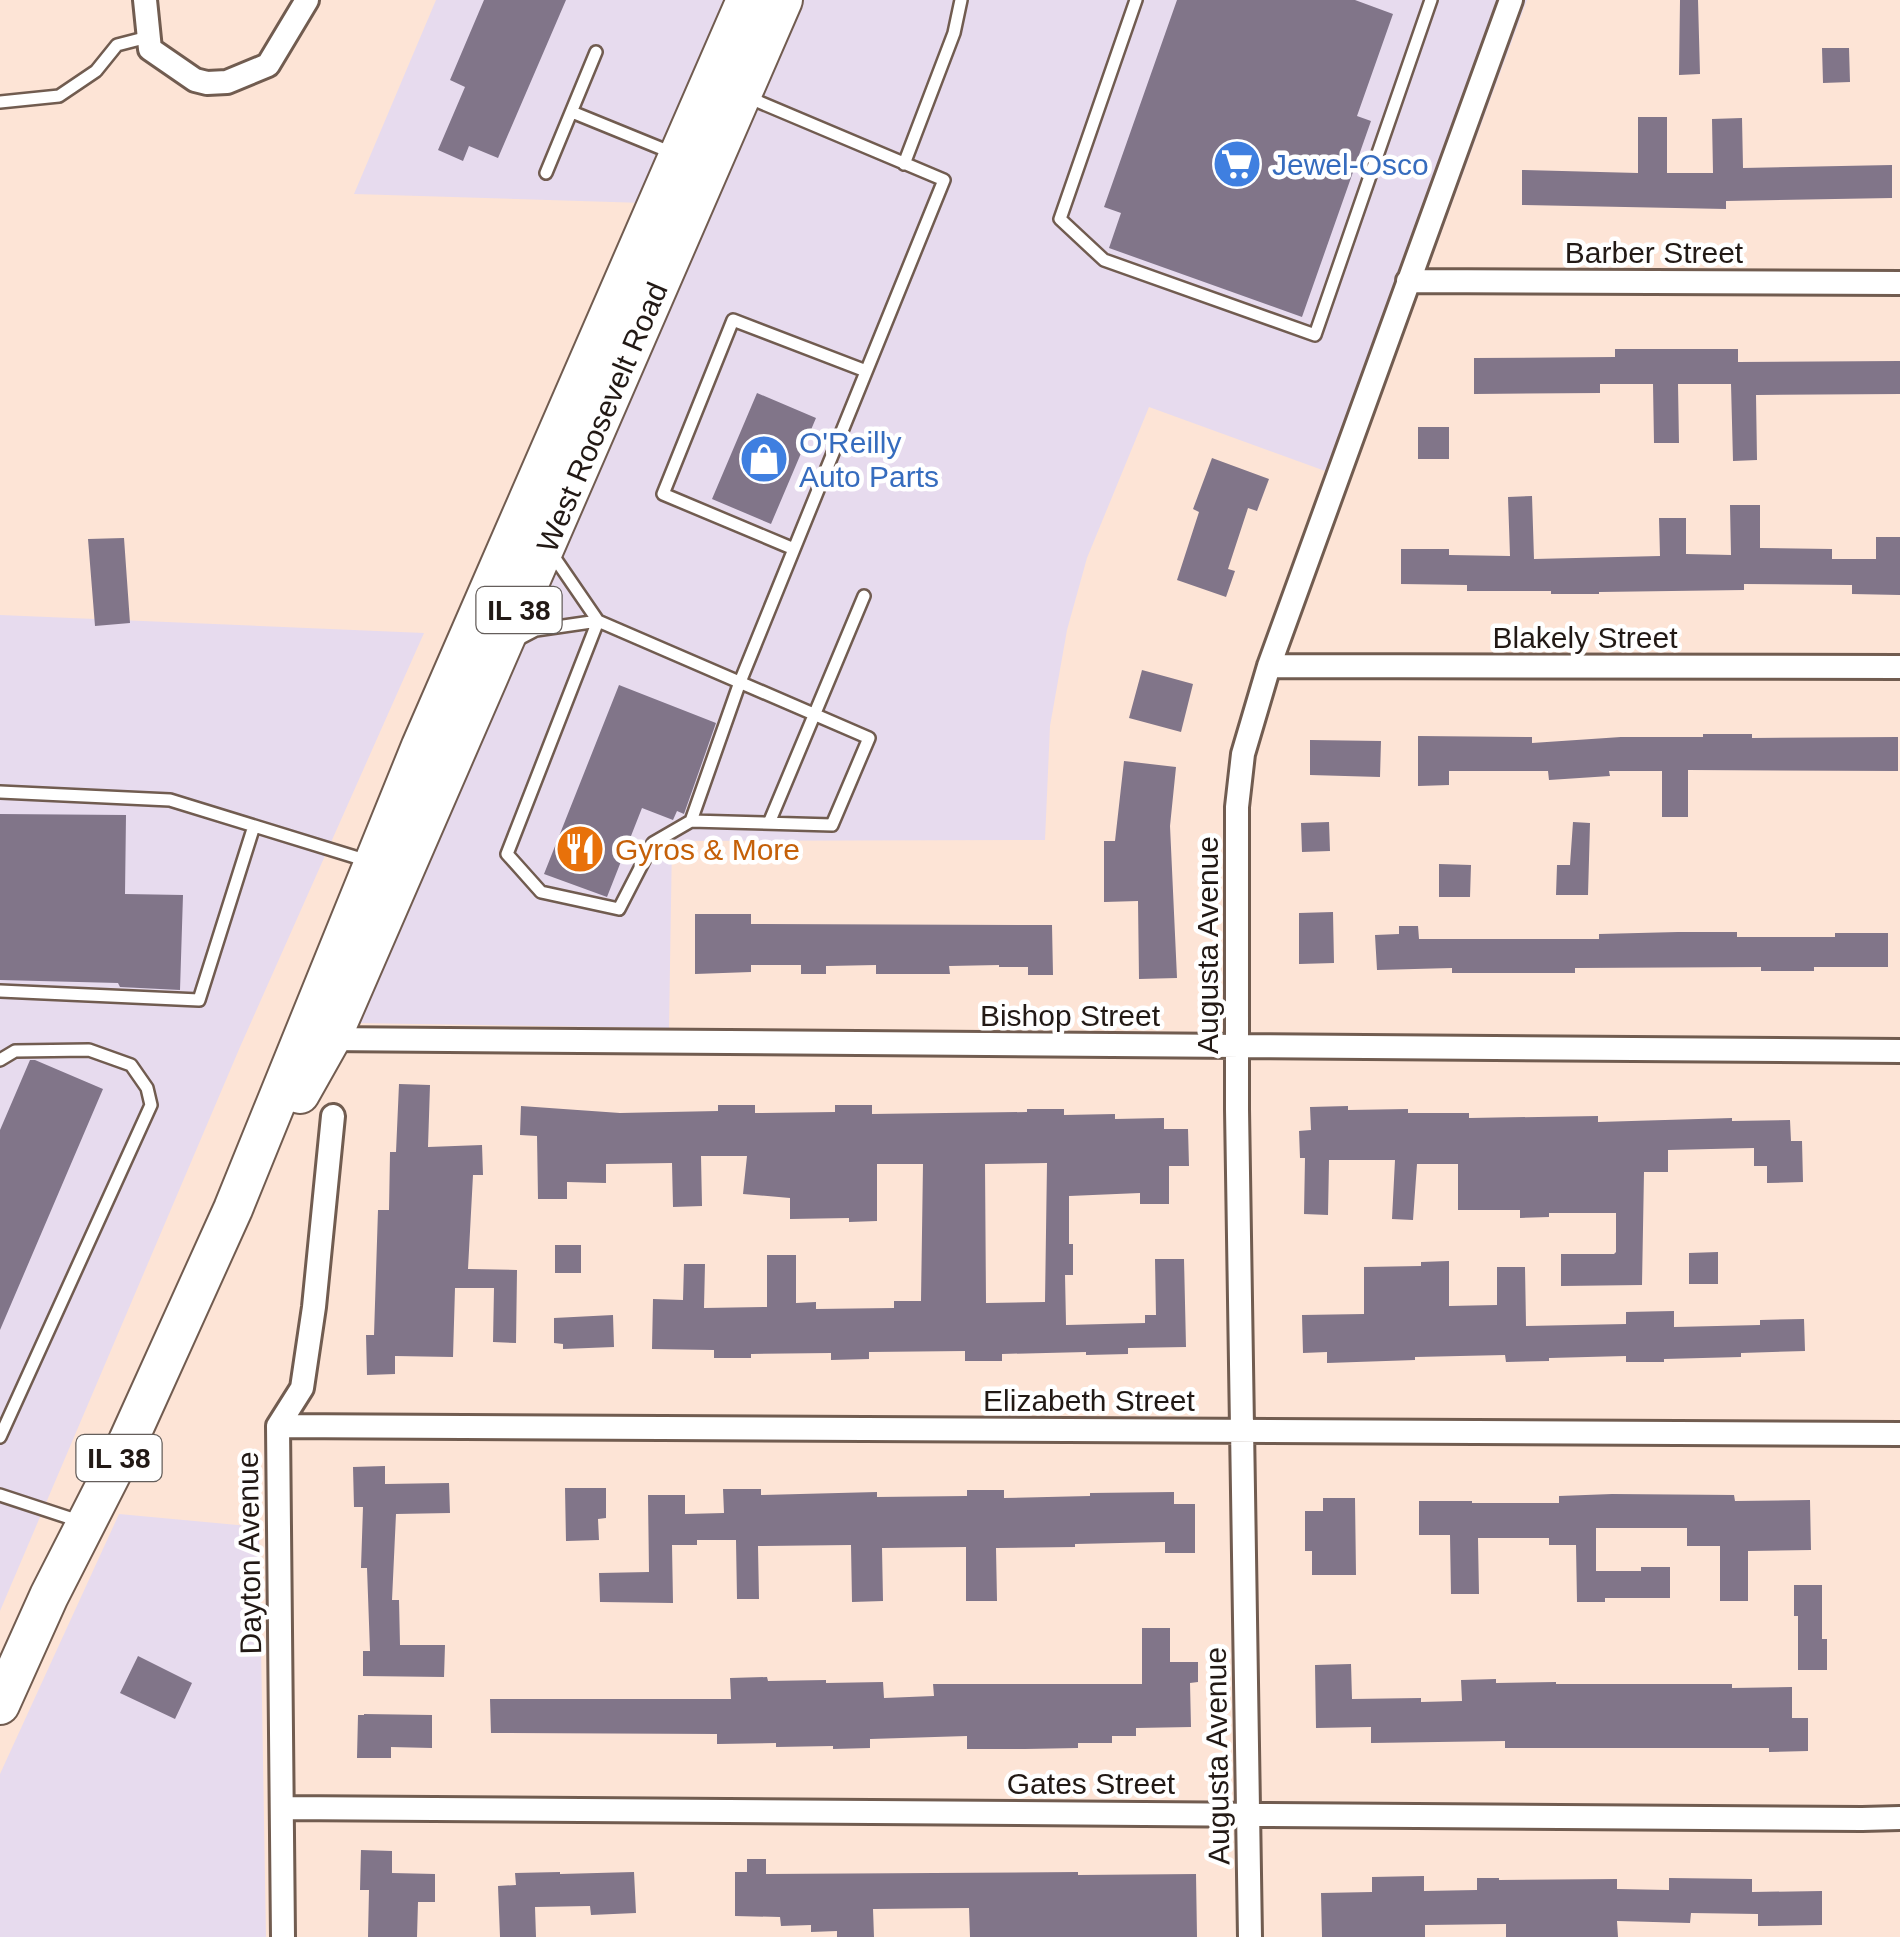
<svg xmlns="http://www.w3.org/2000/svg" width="1900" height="1937" font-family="Helvetica,sans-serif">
  <rect width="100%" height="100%" fill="#fde4d6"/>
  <path fill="#e7dbee" d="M 436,0 L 732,0 L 644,203 L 354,194 Z
    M 800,0 L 1527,0 L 1350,480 L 1149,407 L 1087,558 L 1067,630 L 1050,726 L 1045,840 L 672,841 L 669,1028 L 354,1023 Z
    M 0,615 L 424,633 L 240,1047 L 0,1611 Z
    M 119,1514 L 259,1527 L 266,1937 L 0,1937 L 0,1774 Z"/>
  <path fill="#817589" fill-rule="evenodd" d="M 484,0 L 566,0 L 498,158 L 469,146 L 463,161 L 438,150 L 465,87 L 450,80 Z
    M 1177,0 L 1355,0 L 1393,14 L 1357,116 L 1371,121 L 1302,317 L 1109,248 L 1121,213 L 1104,207 Z
    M 1680,0 L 1698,0 L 1700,74 L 1679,75 Z
    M 1822,48 L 1849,48 L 1850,82 L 1823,83 Z
    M 1638,117 L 1667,117 L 1667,173 L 1713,173 L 1712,119 L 1742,118 L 1743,168 L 1892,165 L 1892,198 L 1726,201 L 1726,209 L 1522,205 L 1522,170 L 1638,173 Z
    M 1615,349 L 1738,349 L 1738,362 L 1900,361 L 1900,394 L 1756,395 L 1757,460 L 1733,461 L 1731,384 L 1678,384 L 1679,443 L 1654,443 L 1653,384 L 1600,384 L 1600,393 L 1474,394 L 1474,358 L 1615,357 Z
    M 757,393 L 816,418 L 771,524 L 712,499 Z
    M 1418,427 L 1449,427 L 1449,459 L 1418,459 Z
    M 1212,458 L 1269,479 L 1257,511 L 1248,508 L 1228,569 L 1235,571 L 1226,597 L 1177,580 L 1199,512 L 1193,509 Z
    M 1532,496 L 1534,559 L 1660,556 L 1659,518 L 1686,518 L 1686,554 L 1731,555 L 1730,505 L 1760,505 L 1760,548 L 1832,549 L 1832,559 L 1876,559 L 1876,537 L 1900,537 L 1900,595 L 1852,594 L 1852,585 L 1744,584 L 1744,590 L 1599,592 L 1599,594 L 1551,594 L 1551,591 L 1467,591 L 1467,585 L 1401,584 L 1401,549 L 1449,549 L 1449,555 L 1510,556 L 1508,497 Z
    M 124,538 L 130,623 L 95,626 L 88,539 Z
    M 1142,670 L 1193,684 L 1181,732 L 1129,718 Z
    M 619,685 L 716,723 L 684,814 L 677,811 L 673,820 L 642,808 L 607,897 L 544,874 Z
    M 1703,734 L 1752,734 L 1752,738 L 1898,737 L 1898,771 L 1688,770 L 1688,817 L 1662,817 L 1662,771 L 1609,771 L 1610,776 L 1549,780 L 1548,771 L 1449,771 L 1449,785 L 1418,786 L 1418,736 L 1532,737 L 1532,743 L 1621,737 L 1703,737 Z
    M 1310,740 L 1381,741 L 1380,777 L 1310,775 Z
    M 1124,761 L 1176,767 L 1170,826 L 1177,978 L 1139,979 L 1138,901 L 1104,902 L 1104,841 L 1115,841 Z
    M 0,814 L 126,815 L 125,894 L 183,895 L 180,990 L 120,987 L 118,983 L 0,980 Z
    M 1329,822 L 1330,851 L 1302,852 L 1301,823 Z
    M 1573,822 L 1590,823 L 1588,895 L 1556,895 L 1557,865 L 1570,865 Z
    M 1439,864 L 1471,865 L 1470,897 L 1439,897 Z
    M 1333,912 L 1334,963 L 1299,964 L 1299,913 Z
    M 695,914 L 751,914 L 751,924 L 1052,925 L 1053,975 L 1028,975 L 1028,967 L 999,967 L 999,965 L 949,966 L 950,974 L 876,974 L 876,965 L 826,966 L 826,974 L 801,974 L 801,965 L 751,965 L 751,972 L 695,974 Z
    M 1399,926 L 1418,926 L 1419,939 L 1599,939 L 1599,934 L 1678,932 L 1737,932 L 1737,937 L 1835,937 L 1835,933 L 1888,933 L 1888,967 L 1814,967 L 1814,971 L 1761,971 L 1761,967 L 1575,968 L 1575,973 L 1452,973 L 1452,968 L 1377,970 L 1375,935 L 1399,934 Z
    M 30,1060 L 35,1060 L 103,1089 L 0,1330 L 0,1130 Z
    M 399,1084 L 430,1085 L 428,1147 L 482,1145 L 483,1175 L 473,1175 L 468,1269 L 517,1270 L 516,1343 L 493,1342 L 494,1288 L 455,1288 L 453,1357 L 395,1356 L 395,1374 L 367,1375 L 366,1335 L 374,1335 L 378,1210 L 389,1210 L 390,1152 L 396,1152 Z
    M 718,1105 L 755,1105 L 755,1113 L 835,1112 L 835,1105 L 872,1105 L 872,1114 L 1027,1112 L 1027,1109 L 1064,1109 L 1064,1115 L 1115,1114 L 1115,1119 L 1164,1118 L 1164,1129 L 1188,1129 L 1189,1166 L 1169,1166 L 1169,1204 L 1140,1204 L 1140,1193 L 1069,1196 L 1069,1244 L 1073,1244 L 1073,1275 L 1065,1275 L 1066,1325 L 1145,1323 L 1145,1315 L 1156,1315 L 1155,1259 L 1184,1259 L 1186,1347 L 1128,1348 L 1128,1354 L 1086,1355 L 1086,1352 L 1002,1354 L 1002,1361 L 965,1361 L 965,1351 L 869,1352 L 869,1359 L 831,1360 L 831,1353 L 751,1354 L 751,1358 L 714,1358 L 714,1350 L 652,1349 L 653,1299 L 683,1300 L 684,1264 L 705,1264 L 704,1308 L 767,1307 L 767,1255 L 796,1255 L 796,1303 L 816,1302 L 816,1309 L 894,1308 L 894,1301 L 921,1301 L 923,1164 L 877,1164 L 877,1221 L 849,1222 L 849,1218 L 790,1219 L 790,1198 L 743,1194 L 747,1156 L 701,1156 L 702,1206 L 673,1207 L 672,1163 L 606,1164 L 606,1183 L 567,1182 L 567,1199 L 538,1199 L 537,1136 L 520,1135 L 521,1106 L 620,1113 L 718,1111 ZM 1047,1163 L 1045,1302 L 986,1303 L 985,1164 Z
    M 1348,1106 L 1348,1110 L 1408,1109 L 1408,1113 L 1469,1113 L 1469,1118 L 1598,1116 L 1598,1122 L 1732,1118 L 1732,1121 L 1790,1120 L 1791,1141 L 1802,1141 L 1803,1182 L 1767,1183 L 1767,1166 L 1754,1166 L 1754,1148 L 1668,1150 L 1668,1172 L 1644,1172 L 1642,1285 L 1561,1286 L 1561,1254 L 1614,1254 L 1616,1252 L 1616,1213 L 1549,1213 L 1549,1217 L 1520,1218 L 1520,1210 L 1458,1210 L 1458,1164 L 1417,1164 L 1413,1220 L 1392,1219 L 1395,1160 L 1329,1160 L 1328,1215 L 1304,1214 L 1305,1158 L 1300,1158 L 1299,1131 L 1311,1130 L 1310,1107 Z
    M 555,1245 L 581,1245 L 581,1273 L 555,1273 Z
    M 1718,1252 L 1718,1284 L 1689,1284 L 1689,1253 Z
    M 1449,1261 L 1449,1306 L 1497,1305 L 1497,1267 L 1525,1267 L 1526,1326 L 1626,1324 L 1626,1312 L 1674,1311 L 1674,1327 L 1760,1325 L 1760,1320 L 1804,1319 L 1805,1351 L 1741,1353 L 1741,1357 L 1664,1359 L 1664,1362 L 1626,1362 L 1626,1356 L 1549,1358 L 1549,1361 L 1506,1362 L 1505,1355 L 1415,1357 L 1415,1360 L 1327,1363 L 1327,1352 L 1303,1353 L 1302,1315 L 1364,1314 L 1364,1267 L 1421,1266 L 1421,1262 Z
    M 613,1315 L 614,1347 L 563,1349 L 563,1344 L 554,1343 L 554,1318 Z
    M 385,1466 L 385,1484 L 449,1483 L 450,1513 L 396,1514 L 392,1600 L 399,1600 L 400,1645 L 445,1645 L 444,1677 L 363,1676 L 363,1651 L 370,1651 L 367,1568 L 361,1568 L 363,1507 L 354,1507 L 353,1467 Z
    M 565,1488 L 606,1488 L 606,1518 L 598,1519 L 599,1540 L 566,1541 Z
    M 723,1489 L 761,1489 L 761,1495 L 877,1492 L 877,1497 L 967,1496 L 967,1490 L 1004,1490 L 1004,1498 L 1090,1496 L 1090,1493 L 1174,1492 L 1174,1504 L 1195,1504 L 1195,1553 L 1165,1553 L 1165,1542 L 1075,1544 L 1075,1547 L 996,1548 L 997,1601 L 966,1601 L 966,1547 L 882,1548 L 883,1601 L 852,1602 L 851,1545 L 758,1546 L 759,1599 L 737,1599 L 736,1540 L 697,1540 L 697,1545 L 672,1545 L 673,1603 L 600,1602 L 599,1573 L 649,1572 L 648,1495 L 685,1495 L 685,1514 L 724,1513 Z
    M 1612,1494 L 1734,1495 L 1735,1501 L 1810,1500 L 1811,1550 L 1748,1551 L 1748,1601 L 1720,1601 L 1720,1546 L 1687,1546 L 1687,1528 L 1596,1528 L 1596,1571 L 1641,1571 L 1641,1567 L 1670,1567 L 1670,1598 L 1605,1598 L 1605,1602 L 1577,1602 L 1576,1545 L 1549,1545 L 1549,1538 L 1478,1538 L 1479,1594 L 1451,1594 L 1450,1535 L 1419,1535 L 1419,1501 L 1472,1501 L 1472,1503 L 1559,1503 L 1559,1496 Z
    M 1323,1498 L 1355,1498 L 1356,1575 L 1312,1575 L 1312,1551 L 1305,1551 L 1305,1511 L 1323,1511 Z
    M 1794,1585 L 1822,1585 L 1822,1639 L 1827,1639 L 1827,1670 L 1798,1670 L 1798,1616 L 1794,1616 Z
    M 1142,1628 L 1170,1628 L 1170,1662 L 1198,1662 L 1198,1682 L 1190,1683 L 1191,1727 L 1136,1728 L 1136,1736 L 1112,1736 L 1112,1743 L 1078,1743 L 1078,1748 L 1025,1749 L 967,1749 L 967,1736 L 870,1739 L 870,1748 L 833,1749 L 833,1746 L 776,1747 L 776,1743 L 717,1744 L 717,1734 L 491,1733 L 490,1699 L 731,1699 L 730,1678 L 767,1677 L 768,1681 L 826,1680 L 826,1683 L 883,1682 L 884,1698 L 934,1696 L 933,1684 L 1142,1684 Z
    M 138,1656 L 192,1683 L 175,1719 L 120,1693 Z
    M 1351,1664 L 1352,1699 L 1421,1698 L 1421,1702 L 1462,1701 L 1461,1680 L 1496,1679 L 1496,1683 L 1556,1682 L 1556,1684 L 1732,1684 L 1732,1688 L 1792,1687 L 1792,1718 L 1808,1718 L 1808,1751 L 1769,1752 L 1769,1748 L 1505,1748 L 1505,1741 L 1371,1743 L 1371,1727 L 1316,1728 L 1315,1665 Z
    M 364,1714 L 432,1715 L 432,1748 L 391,1747 L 391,1758 L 357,1758 L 358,1715 L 364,1715 Z
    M 361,1850 L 392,1851 L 392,1873 L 435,1874 L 435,1902 L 418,1902 L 417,1937 L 368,1937 L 369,1890 L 360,1890 Z
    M 747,1859 L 766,1859 L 766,1874 L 1078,1872 L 1078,1875 L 1196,1874 L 1197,1937 L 970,1937 L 969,1908 L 873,1909 L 874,1937 L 837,1937 L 837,1931 L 811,1932 L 811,1925 L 781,1926 L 780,1917 L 735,1916 L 735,1872 L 747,1872 Z
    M 560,1872 L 560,1874 L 634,1872 L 636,1913 L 591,1915 L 590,1906 L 535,1907 L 536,1937 L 500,1937 L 498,1886 L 516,1885 L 515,1873 Z
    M 1424,1876 L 1424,1891 L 1477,1890 L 1477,1878 L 1499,1878 L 1499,1880 L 1617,1879 L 1617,1889 L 1669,1890 L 1669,1878 L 1752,1879 L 1752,1892 L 1822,1891 L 1822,1925 L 1758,1926 L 1758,1914 L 1691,1913 L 1690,1923 L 1617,1921 L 1618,1937 L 1506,1937 L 1506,1924 L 1425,1925 L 1425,1937 L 1322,1937 L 1321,1893 L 1372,1892 L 1372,1877 Z"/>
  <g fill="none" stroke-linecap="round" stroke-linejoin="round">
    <g stroke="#715c50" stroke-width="16">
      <path id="service" d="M 1136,0 L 1060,219 L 1104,260 L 1315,335 L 1431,0
        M 0,102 L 59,96 L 96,71 L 117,45 L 148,37
        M 572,112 L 675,154
        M 904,164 L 954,33 L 961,0
        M 546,173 L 596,52
        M 794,549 L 663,494 L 733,320 L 866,371
        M 598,621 L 869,738 L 832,825 L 691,821 L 653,843 L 619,909 L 541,892 L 507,854 Z
        M 515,641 L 536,630 L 598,621 L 550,551
        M 0,792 L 170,800 L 368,861
        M 691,821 L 740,682 L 944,180 L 745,96
        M 769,823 L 864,596
        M 0,991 L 199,1000 L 254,826
        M 0,1060 L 15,1051 L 89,1050 L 131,1065 L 147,1088 L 151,1105 L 0,1437
        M 0,1495 L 82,1522"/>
    </g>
    <g stroke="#715c50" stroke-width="28">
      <path id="minor" d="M 145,0 L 150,49 L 195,80 L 207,83 L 227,82 L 268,65 L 307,0
        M 1408,281 L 1900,283
        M 1269,666 L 1900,667
        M 324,1039 L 1900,1051
        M 278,1426 L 1900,1434
        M 282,1808 L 1862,1819 L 1900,1818
        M 283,1937 L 278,1426 L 302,1388 L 314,1307 L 333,1116
        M 1250,1937 L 1237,1109 L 1237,807 L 1243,754 L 1269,666 L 1511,0"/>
    </g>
    <g stroke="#715c50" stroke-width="42">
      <path id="primary" d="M 300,1094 L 331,1039 L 783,0
        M 0,1705 L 49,1596 L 128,1441 L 233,1209 L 421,746 L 746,0"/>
    </g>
    <use href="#service" stroke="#fff" stroke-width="11"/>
    <use href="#minor" stroke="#fff" stroke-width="22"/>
    <use href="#primary" stroke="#fff" stroke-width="38"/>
  </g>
  <defs>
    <g id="supermarket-disc" transform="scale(2.5)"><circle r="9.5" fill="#3f7fe0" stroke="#fff"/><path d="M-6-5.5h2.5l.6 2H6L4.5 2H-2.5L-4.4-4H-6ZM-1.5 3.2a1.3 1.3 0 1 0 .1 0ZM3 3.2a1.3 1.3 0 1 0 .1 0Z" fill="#fff"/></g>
    <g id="shop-disc" transform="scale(2.5)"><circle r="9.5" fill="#3f7fe0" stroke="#fff"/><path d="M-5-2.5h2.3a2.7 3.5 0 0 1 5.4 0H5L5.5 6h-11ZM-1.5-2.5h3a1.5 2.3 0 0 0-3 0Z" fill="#fff"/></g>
    <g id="restaurant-disc" transform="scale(2.5)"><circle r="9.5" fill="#e8710a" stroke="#fff"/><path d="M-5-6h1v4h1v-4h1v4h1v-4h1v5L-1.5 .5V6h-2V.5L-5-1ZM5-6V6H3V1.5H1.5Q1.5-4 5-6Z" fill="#fff"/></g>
  </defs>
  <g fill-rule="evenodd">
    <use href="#supermarket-disc" x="1237" y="164"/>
    <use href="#shop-disc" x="764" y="459"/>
    <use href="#restaurant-disc" x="580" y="849"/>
  </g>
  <g text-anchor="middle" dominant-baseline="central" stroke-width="9" stroke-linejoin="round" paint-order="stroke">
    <g fill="#fff" stroke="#645e5b" stroke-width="2.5">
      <rect x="476.5" y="587" width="85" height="46" rx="8"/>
      <rect x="76.5" y="1435" width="85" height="46" rx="8"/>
    </g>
    <g font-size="28" font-weight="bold" fill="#221915">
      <text x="519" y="610">IL 38</text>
      <text x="119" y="1458">IL 38</text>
    </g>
    <g font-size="30" fill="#366cbe" stroke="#fff" text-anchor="start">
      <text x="1272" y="164">Jewel-Osco</text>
      <text x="799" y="442">O'Reilly<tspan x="799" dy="34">Auto Parts</tspan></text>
    </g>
    <g font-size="30" fill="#221915" stroke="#fff">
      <text x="1654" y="252">Barber Street</text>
      <text transform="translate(602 417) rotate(-67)">West Roosevelt Road</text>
      <text x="1585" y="637">Blakely Street</text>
      <text transform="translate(1207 945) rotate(-90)">Augusta Avenue</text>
      <text x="1070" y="1015">Bishop Street</text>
      <text x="1089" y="1400">Elizabeth Street</text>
      <text transform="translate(249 1553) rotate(-91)">Dayton Avenue</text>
      <text transform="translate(1217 1756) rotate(-91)">Augusta Avenue</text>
      <text x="1091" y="1783">Gates Street</text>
    </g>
    <g font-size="30" fill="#c56008" stroke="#fff" text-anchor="start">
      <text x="615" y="849">Gyros &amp; More</text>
    </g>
  </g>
</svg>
